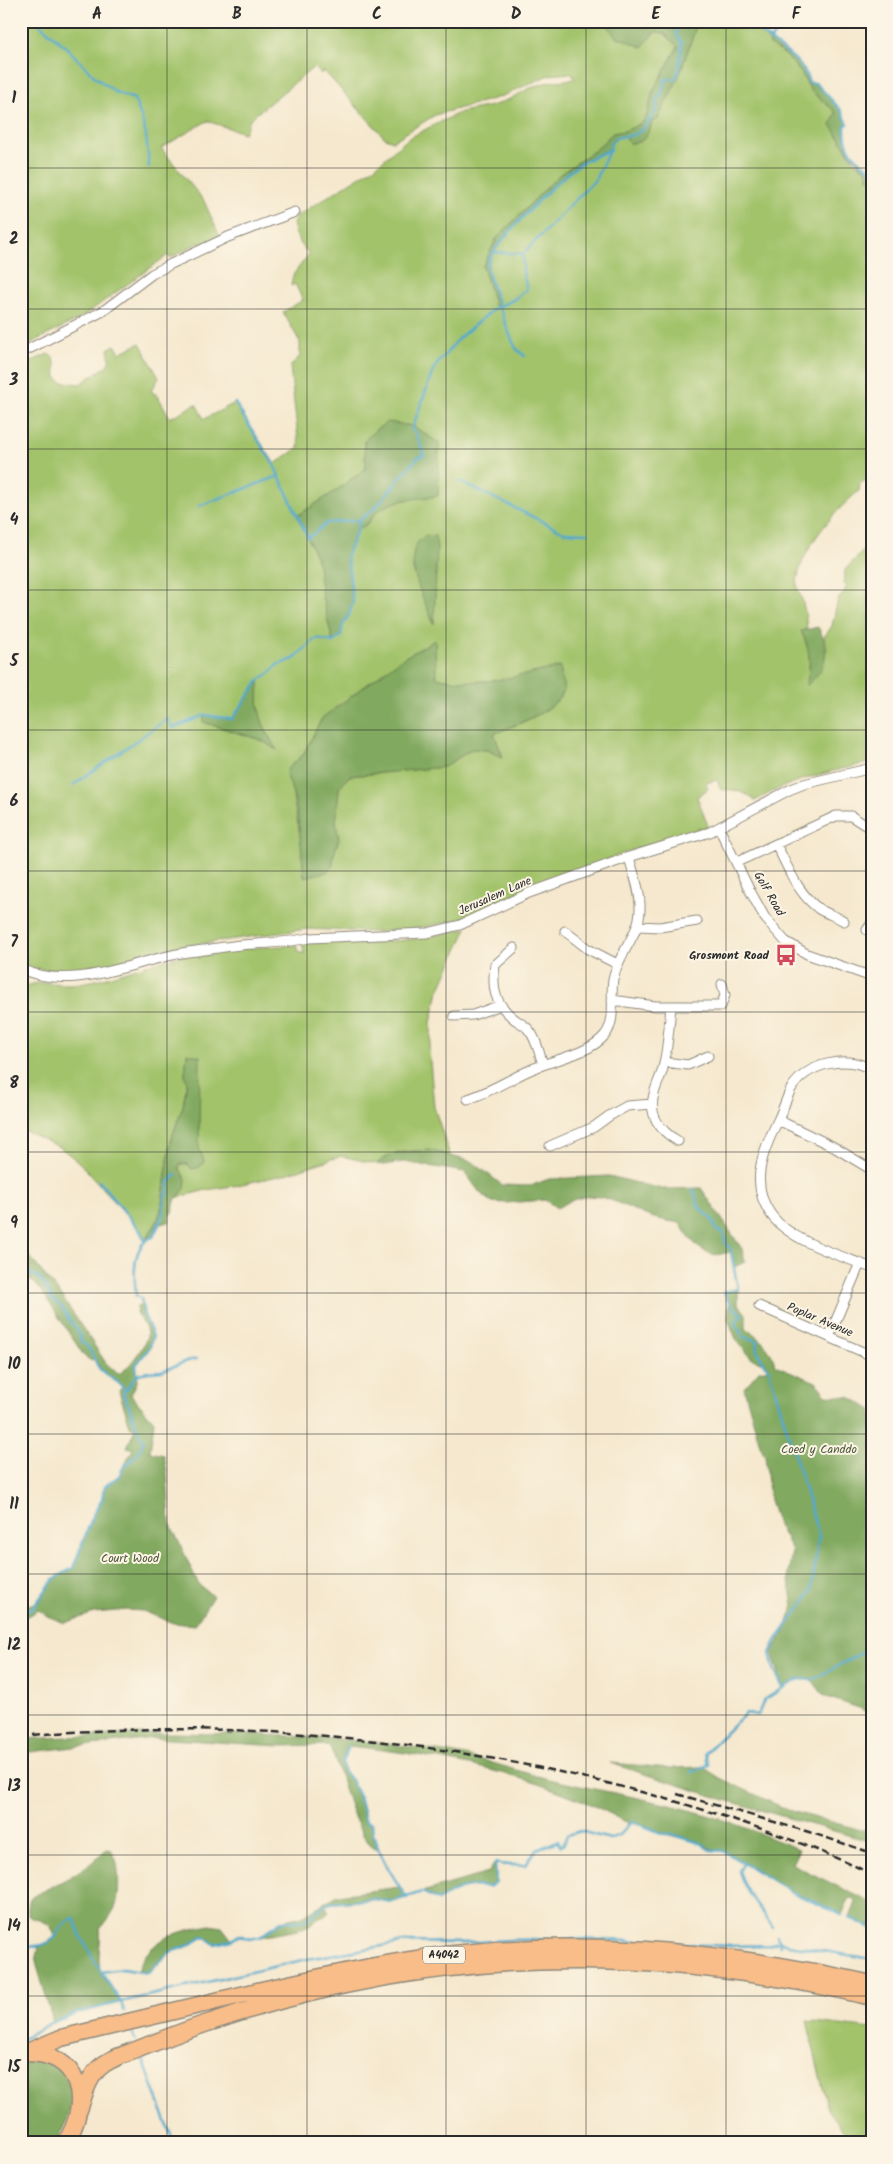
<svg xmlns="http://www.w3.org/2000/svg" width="893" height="2164" font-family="Kalam,sans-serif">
  <rect width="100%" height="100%" fill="#fcf5e5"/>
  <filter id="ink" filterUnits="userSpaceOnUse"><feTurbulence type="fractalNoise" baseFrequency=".02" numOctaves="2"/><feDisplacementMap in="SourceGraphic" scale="10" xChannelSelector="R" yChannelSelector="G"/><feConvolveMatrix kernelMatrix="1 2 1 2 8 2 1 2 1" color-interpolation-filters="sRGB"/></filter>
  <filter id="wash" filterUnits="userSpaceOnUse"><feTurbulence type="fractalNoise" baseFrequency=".0096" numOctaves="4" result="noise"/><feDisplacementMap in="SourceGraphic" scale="20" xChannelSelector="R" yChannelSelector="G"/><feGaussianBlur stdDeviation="1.12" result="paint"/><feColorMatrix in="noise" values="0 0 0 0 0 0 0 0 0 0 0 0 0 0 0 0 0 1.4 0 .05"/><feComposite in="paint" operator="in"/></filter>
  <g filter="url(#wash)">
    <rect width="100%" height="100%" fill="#f5e8ce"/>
    <path fill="#a2c36b" stroke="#66774b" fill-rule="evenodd" d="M 21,21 L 604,21 L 609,24 L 664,33 L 678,46 L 653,91 L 647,115 L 642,123 L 625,131 L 613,133 L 594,151 L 559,175 L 497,238 L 483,266 L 492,284 C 491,278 487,270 488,265 C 491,245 557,181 576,167 C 586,159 598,154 610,149 C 612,133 636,133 650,130 L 652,122 L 679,76 L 698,21 L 748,21 L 769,41 L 771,46 L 785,54 L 802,74 L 811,91 L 836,112 L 841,140 L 854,162 L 866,169 L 868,178 L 872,181 L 872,477 L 860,483 L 859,491 C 836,509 797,553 797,585 C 797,590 802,597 803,603 C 805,611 806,620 807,629 L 801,631 C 811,652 811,662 807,685 L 827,649 L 824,637 L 832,626 L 838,599 L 845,592 L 844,590 L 847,587 L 844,583 L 845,570 L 872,541 L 872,762 C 827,773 796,777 755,801 C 744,791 736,789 721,790 L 717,780 L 706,783 L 708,789 L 697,797 L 708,826 L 638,848 L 531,888 L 497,902 L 471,917 L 424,927 L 378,932 L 307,929 L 170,948 L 99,968 L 58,971 L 29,968 L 21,963 L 21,810 L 23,800 L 21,785 L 21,366 L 48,354 C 58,359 55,368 56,378 L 62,382 L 80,384 L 107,366 L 110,359 L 108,349 L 115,345 L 120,353 L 140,343 L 159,378 L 151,391 L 158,396 L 170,418 L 196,404 L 204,419 L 235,403 L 275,464 L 299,447 L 290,367 L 300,356 L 300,342 L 283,312 L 303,300 L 295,284 L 291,286 L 293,275 L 309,254 C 300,244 295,236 293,223 L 297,216 L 375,167 L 409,138 L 434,125 L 461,112 L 492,106 L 510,99 L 528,89 L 548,82 L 575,79 L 571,73 L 549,75 L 500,97 L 435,115 L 393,141 L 385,138 L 324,71 L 321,74 L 314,67 L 251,118 L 244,133 L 207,121 L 161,148 L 204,201 L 220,237 L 202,246 L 198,243 L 170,258 L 168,255 L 79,319 L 21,348 ZM 364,441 L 438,470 L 438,496 C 419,498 394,498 378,511 C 369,519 372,523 358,529 L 347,555 L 353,602 L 349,615 L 333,642 L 322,596 L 317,558 L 297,516 L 340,488 L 366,468 ZM 437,547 L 433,623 L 412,567 ZM 435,640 L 436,677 C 481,688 515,677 559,667 L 564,691 C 552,714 517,724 494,734 L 503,757 L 487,750 L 472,749 L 444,767 L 349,776 L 339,788 L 336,824 L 339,839 L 333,857 L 333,865 L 327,872 L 304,876 L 301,842 L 288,768 L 303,755 L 322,718 L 400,660 ZM 257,698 L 260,717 L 275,749 L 261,740 L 203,722 L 205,715 L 232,719 Z
      M 467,928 L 437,995 L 431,1023 L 431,1041 L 429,1049 L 434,1107 L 450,1156 C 432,1147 390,1149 377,1164 L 341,1156 L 283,1175 L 233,1186 L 206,1190 L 176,1198 C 189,1189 186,1181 179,1168 L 180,1164 L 188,1164 L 199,1149 L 187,1053 L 185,1074 L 187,1082 L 183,1106 L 171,1140 L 161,1210 L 157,1222 L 145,1240 L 139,1229 L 81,1164 L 61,1148 L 21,1129 L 21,989 L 23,987 C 45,978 59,987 80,983 C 110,979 138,966 168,959 C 209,949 254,948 297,945 L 299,952 L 304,954 L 302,942 C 321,941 338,942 356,942 C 394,943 431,938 467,928 Z
      M 807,2021 L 872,2029 L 872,2143 L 852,2143 L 828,2110 Z"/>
    <path fill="#81a95f" stroke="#566a45" d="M 604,21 L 672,21 L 679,26 L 689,21 L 698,21 L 679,76 L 658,119 L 652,122 C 648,136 644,144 629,143 L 624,136 C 615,138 611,140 610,149 C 599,154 586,159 576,167 C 559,179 488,248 488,266 C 487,279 495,295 499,307 L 495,308 L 483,266 L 497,238 L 559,175 L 594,151 L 613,133 L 625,131 L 642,123 L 647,115 L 653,91 L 678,47 L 664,33 L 655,32 L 642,47 L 615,36 L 609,28 L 609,24 Z
      M 769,41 C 785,48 806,65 809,82 L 816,83 L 841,110 L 848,124 L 845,126 C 844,150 855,158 872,171 L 872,181 L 868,178 L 866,169 C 849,158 842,141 831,125 L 836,112 L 811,91 L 802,74 L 785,54 L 771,46 Z
      M 388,422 L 413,426 L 439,443 L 438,496 C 419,499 394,498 378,511 C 368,520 373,522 358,529 L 347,555 L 353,602 L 349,615 L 343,624 L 341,636 L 333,642 L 322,596 L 317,558 L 297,516 L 340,488 L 366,468 L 364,441 L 375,430 Z
      M 427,535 L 435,536 L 437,547 L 434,624 C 425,602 396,549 427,535 Z
      M 818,627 C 831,650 827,669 806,686 C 811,663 811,652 801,631 Z
      M 435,640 L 436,677 C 481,688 516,676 560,667 L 564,691 C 552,714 517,723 494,734 L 503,758 L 487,750 L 472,749 L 444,767 L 349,776 L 339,788 L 336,824 L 339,839 L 333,857 L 333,865 L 327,872 L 304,877 C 301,848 299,800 286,775 L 288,768 L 303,755 L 322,718 L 400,660 Z
      M 260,679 C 255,708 261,725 277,750 L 261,740 L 203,722 L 205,715 L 232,719 Z
      M 187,1053 L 200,1056 L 199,1149 L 204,1160 L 203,1164 L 198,1168 L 191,1169 L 188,1164 L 180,1164 L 179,1168 L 186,1180 L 185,1189 L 176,1198 L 169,1222 L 160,1224 L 153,1237 L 147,1239 L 157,1222 L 161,1210 L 171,1140 L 183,1106 L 187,1083 L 185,1074 Z
      M 429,1150 L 473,1162 L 502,1185 L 530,1186 L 549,1179 L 609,1176 L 662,1189 L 701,1188 L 742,1249 L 745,1262 L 734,1267 L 731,1252 C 725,1253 716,1256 711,1254 C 696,1249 687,1236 680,1223 C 668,1221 654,1219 643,1214 C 607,1199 594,1186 557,1208 L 545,1200 L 506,1203 L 492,1202 L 480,1193 L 465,1172 L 403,1162 L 384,1165 L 377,1164 C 389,1151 413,1152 429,1150 Z
      M 21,1246 L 60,1294 L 106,1363 L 118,1374 C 127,1371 147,1344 147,1335 C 147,1327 140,1319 136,1313 L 137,1307 L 142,1304 L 144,1315 L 153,1336 L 150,1347 L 136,1365 L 138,1380 L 131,1395 L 154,1421 L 150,1452 L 164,1455 L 167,1473 L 170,1523 L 199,1585 L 213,1596 L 195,1625 L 173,1623 L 143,1611 L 127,1610 L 94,1613 L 65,1623 L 47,1616 L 39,1610 L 21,1619 L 21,1606 L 38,1603 L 55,1578 L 73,1568 L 94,1513 L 102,1500 L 104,1487 L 119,1476 L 133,1449 L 127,1447 L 135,1429 L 130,1426 L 119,1391 L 123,1386 L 100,1369 L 95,1359 L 90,1360 L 84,1356 L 41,1290 L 33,1282 L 21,1276 Z
      M 738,1289 L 738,1304 L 746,1314 L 746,1328 C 760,1338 771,1347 775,1365 L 816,1382 L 826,1395 L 850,1397 L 872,1410 L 872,1718 L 862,1709 L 824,1696 L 812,1680 L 799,1679 L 783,1688 L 772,1652 L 785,1631 L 793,1607 L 788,1574 L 792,1551 L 778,1525 L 770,1501 L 765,1456 L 760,1445 L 744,1388 L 759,1371 L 769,1369 L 764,1363 L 751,1358 L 736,1339 L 728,1319 L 729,1303 L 724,1292 Z
      M 163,1733 C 259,1734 355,1736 450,1753 C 480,1758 508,1768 537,1776 C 596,1791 656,1799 714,1817 C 743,1825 771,1839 799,1849 L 792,1864 L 872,1903 L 872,1928 L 850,1918 L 856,1901 L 854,1898 L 849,1899 L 842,1915 L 792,1892 L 723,1851 C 713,1850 709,1848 700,1843 C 688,1838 674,1837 662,1833 C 651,1829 642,1823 632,1821 L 628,1823 C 543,1776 445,1756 349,1746 L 342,1762 L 343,1770 L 351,1780 L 359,1797 L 366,1822 L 372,1824 L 373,1837 L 378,1849 C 353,1841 341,1767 329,1745 L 278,1746 L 154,1738 L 21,1753 L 21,1739 Z
      M 610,1763 L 671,1768 L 703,1767 L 720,1778 L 788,1810 L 872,1833 L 872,1842 L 722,1799 Z
      M 106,1849 L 111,1850 C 120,1858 120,1894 116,1905 C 113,1914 106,1921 100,1928 C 102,1942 96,1959 101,1972 C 104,1982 115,1993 121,2002 L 77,2013 L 53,2022 L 36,1962 L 39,1946 L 44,1945 L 56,1936 C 54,1933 52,1928 49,1925 C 35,1914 23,1925 30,1898 L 70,1877 L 94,1861 Z
      M 495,1863 L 496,1882 L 489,1887 C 467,1884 456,1890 438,1900 L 422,1892 L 488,1873 Z
      M 400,1887 L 407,1898 L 391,1902 L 375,1899 L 331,1903 L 325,1905 L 329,1912 L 303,1929 L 260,1937 L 281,1921 L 302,1916 L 338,1895 Z
      M 210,1925 L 222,1927 L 232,1940 L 215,1944 L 203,1937 L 188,1946 L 170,1952 L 148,1973 L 138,1971 C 148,1938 180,1931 210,1925 Z
      M 36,2059 L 60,2067 L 73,2091 L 69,2116 L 56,2143 L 21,2143 L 21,2063 Z"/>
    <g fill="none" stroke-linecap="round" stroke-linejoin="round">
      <path stroke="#4fa8cd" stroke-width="2.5" d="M 36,21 L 68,49 L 94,76 L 115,92 L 134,99 C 146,126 147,138 149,167
        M 748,21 C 765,41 804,56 809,83 L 816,83 L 841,110 L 848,124 L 845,126 C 844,150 855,158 872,171
        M 770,41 L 783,21
        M 493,252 L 523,254
        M 525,356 C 522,354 518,351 516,348 C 511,341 487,274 487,266 C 489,247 559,179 576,167 C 586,159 598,155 610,150
        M 235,403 L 274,465 L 308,538 L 327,523 L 360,520
        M 459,481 L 564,532 L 587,533
        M 199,506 L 279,476
        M 73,785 L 167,719 L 173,728 L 205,715 L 232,719 L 260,679 L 270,673 L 277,665 L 294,659 L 316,638 L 333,642 L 341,636 L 343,624 L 349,615 L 353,602 L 347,555 L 358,529 L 360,520 L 376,507 L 417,458 L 424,455 L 417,435 L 412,429 L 434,368 L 460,337 L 495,308 L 513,300 L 527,289 L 523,272 L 523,254 L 595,180 L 610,149 L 611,143 L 615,138 L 634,135 L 644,128 L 657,109 L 656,101 L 661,94 L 666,79 L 675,79 L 679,70 L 682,43 L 677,36 L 676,25
        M 99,1181 L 139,1229 L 145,1240
        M 693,1189 L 699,1207 L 712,1219 L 717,1231 L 723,1233 L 726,1245 L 730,1247 L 738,1289 L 724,1292 L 729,1303 L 742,1315 L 734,1323 L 744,1337 L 758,1341 L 757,1352 L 769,1370 L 819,1536 L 811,1592 L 776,1641 L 770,1653 L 774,1669 L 783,1688
        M 26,1272 L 40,1278 L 53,1300 L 62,1307 L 69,1320 L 77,1329 L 81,1341 C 91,1347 93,1359 99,1368 C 106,1377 119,1380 124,1389
        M 137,1375 C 145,1371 152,1372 161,1371 C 173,1368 184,1360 197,1359
        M 21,1613 L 22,1611 L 31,1610 L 55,1578 L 73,1568 L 94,1513 L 102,1500 L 104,1487 L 119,1476 L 124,1466 L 130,1462 L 139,1451 L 144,1440 C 132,1426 133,1409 123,1394 L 137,1375 L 136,1365 L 150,1347 L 153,1336 L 144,1315 L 141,1298 L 136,1296 C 134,1278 131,1244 153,1237 L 162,1217 L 165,1196 L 168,1192 L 169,1182 L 176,1175
        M 349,1746 L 342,1762 L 343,1770 L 351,1780 L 359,1797 L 366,1822 L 372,1824 C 373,1848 394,1878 407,1898
        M 691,1772 L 709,1765 L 705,1753 L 746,1713 L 758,1715 L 764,1700 L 783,1688 L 799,1679 L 812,1680 L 872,1647
        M 743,1864 L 739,1871 C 746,1895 760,1907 773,1927
        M 850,1918 L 872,1928
        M 777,1936 L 780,1946
        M 21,1948 C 33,1946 47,1947 55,1937 C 64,1926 60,1925 74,1918 L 81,1937 L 101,1972 L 123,1969 L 148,1973 L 170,1952 L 188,1946 L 203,1937 L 215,1944 L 232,1940 L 239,1935 L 249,1939 L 260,1937 L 281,1921 L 304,1921 L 325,1905 L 331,1903 L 375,1899 L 391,1902 L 422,1892 L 438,1900 C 456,1890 467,1884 489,1887 L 496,1882 L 495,1863 C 509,1867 513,1864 526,1865 L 536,1850 L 558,1841 L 561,1846 L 564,1844 L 567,1835 L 580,1831 L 610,1839 L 619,1835 L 632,1821 L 664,1834 L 671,1834 L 700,1843 L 710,1850 L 723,1851 L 792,1892 L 842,1915
        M 101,1972 L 121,2002 L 124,2011
        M 131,2028 L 135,2040
        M 21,2040 L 53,2022 L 77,2013 L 121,2002 L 307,1959 L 406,1942 L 463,1943 L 511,1940 L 584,1939 L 729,1946 L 769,1945 L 780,1941 L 789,1945 L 872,1959
        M 142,2057 L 174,2143"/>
    </g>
  </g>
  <g filter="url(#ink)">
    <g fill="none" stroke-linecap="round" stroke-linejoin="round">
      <g stroke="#908a7c" stroke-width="11">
        <path id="street" d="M 21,353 L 103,311 L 152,274 L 171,264 L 228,237 L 295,212
          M 719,828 L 749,889 L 765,918 L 785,941 L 807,954 L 872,977
          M 776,844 C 788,867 797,893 819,909 C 827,914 836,916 844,921
          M 737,862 L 836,816 L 851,816 L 865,825
          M 638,926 L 660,927 L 697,921
          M 867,930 L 872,923
          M 565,931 L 588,949 L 617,964
          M 514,948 L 495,965 C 492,988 494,1002 512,1017 C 517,1022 524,1024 528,1029 C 536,1037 539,1053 543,1064
          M 21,969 C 75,993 134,960 188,952 C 206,950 223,947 241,945 C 264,943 286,943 309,938 L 427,933 L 460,925 L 529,893 L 629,857 L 710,832 L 789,790 L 804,784 L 872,768
          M 612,1000 L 655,1006 L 721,1006 L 725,995 L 722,984
          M 671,1006 C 669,1027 668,1048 663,1068 C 661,1077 656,1085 654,1094 C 648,1115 660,1131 678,1141
          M 454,1016 L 473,1015 L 501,1005
          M 665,1062 L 688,1065 L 708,1056
          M 872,1070 C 847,1054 807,1063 791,1089 C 786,1099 783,1110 778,1120 C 763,1152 748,1184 772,1216 C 792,1242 842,1256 872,1268
          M 468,1099 C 490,1092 508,1080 530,1070 C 551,1060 590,1054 605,1035 C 617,1020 610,996 613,979 C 618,953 640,935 640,909 C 641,891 633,873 629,857
          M 778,1120 L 832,1146 L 872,1170
          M 550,1146 L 594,1127 L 609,1116 L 627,1106 L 652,1104
          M 759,1306 L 872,1356
          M 829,1337 L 860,1263"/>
      </g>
      <g stroke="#908a7c" stroke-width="19">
        <path id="highway" d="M 25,2053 L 61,2038 C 130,2022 198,2005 266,1989 C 335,1974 404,1958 474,1952 C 608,1939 740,1954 872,1984
          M 26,2053 C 81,2052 92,2103 65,2143
          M 79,2110 C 84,2096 87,2080 98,2069 C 108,2059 123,2055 136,2050 C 161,2040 185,2030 211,2022 C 431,1947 647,1944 872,1997"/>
      </g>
      <use href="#street" stroke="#fff" stroke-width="9"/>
      <use href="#highway" stroke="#f8bd89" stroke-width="16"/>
      <path stroke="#2b2b2b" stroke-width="2.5" stroke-dasharray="8 4" stroke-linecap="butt" d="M 21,1736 C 217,1718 417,1736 607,1783 C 698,1806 787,1834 872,1874
        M 677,1794 L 809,1832 L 872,1853"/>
    </g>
  </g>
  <path fill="none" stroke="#2b2b2b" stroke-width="1" stroke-opacity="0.55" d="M 167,21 L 167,2143M 307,21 L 307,2143M 446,21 L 446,2143M 586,21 L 586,2143M 726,21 L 726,2143M 21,168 L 872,168M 21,309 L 872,309M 21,449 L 872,449M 21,590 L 872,590M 21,730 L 872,730M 21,871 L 872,871M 21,1012 L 872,1012M 21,1152 L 872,1152M 21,1293 L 872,1293M 21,1434 L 872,1434M 21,1574 L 872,1574M 21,1715 L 872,1715M 21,1855 L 872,1855M 21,1996 L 872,1996"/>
  <defs>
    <g id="bus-bare" transform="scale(1.725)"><path d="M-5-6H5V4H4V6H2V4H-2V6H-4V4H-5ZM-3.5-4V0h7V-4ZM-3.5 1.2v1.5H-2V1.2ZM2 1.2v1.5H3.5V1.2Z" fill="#d1495b" stroke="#fcf5e5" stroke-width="2.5" paint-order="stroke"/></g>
  </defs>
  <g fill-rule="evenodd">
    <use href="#bus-bare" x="786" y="955"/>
  </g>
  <g text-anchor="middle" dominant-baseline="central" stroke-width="4" stroke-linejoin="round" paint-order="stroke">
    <rect fill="#fcf5e5" stroke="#6a6863" stroke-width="1" x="423" y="1946.5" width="42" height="17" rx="4"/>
    <g font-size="11" font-weight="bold" fill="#2b2b2b">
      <text x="444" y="1955">A4042</text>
    </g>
    <g font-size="12" fill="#2b2b2b" stroke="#fcf5e5">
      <text transform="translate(769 894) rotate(60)">Golf Road</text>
      <text transform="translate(495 896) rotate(-24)">Jerusalem Lane</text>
      <text transform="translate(820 1320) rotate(23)">Poplar Avenue</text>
    </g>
    <g font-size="12" font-weight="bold" fill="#2b2b2b" stroke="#fcf5e5" text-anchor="end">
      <text x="769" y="955">Grosmont Road</text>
    </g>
    <g font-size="12" fill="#4f593e" stroke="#fcf5e5">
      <text x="819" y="1449">Coed y Canddo</text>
      <text x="130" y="1558">Court Wood</text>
    </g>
  </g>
  <rect width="893" height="2164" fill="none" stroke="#fcf5e5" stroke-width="55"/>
  <rect x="28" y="28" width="838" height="2108" fill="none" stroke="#2b2b2b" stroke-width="2"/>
  <g font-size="16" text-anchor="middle" font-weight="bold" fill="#2b2b2b">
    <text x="97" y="19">A</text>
    <text x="237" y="19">B</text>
    <text x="377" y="19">C</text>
    <text x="516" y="19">D</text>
    <text x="656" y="19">E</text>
    <text x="796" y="19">F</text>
    <text x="14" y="103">1</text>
    <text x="14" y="244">2</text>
    <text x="14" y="385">3</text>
    <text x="14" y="525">4</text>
    <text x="14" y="666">5</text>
    <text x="14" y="806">6</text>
    <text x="14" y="947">7</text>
    <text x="14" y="1088">8</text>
    <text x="14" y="1228">9</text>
    <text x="14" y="1369">10</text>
    <text x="14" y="1509">11</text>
    <text x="14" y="1650">12</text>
    <text x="14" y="1791">13</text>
    <text x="14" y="1931">14</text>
    <text x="14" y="2072">15</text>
  </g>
</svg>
